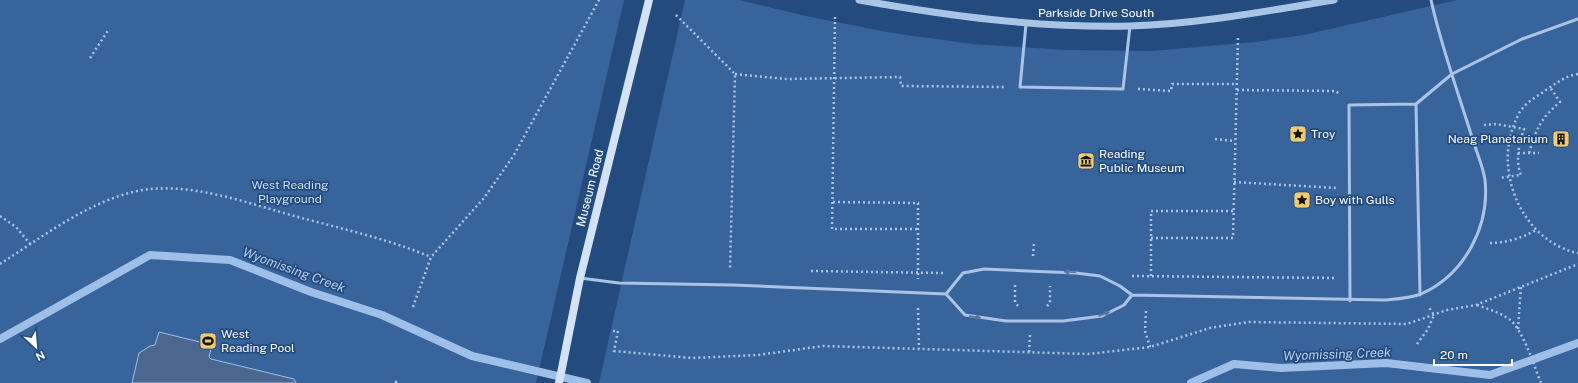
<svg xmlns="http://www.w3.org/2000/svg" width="1578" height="383" font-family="'Public Sans',sans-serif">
  <rect width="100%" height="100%" fill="#244b7e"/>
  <path fill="#38649c" d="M 0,0 L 624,0 L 536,383 L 0,383 Z
    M 685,0 L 739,0 L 806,16 L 892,33 L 972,44 L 1065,50 L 1152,51 L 1255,42 L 1304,35 L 1457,0 L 1578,0 L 1578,383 L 599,383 Z"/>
  <path fill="#4b678d" stroke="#9ebfe7" d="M 159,332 L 212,345 L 209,357 L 211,359 L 294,379 L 296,383 L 132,383 L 139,353 L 150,346 L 155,345 Z"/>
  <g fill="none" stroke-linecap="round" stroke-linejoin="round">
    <path stroke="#9ebfe7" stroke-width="8" d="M 0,339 L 150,255 L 230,260 L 311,292 L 382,315 L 472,356 L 587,383
      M 1191,383 L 1234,364 L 1281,368 L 1386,363 L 1490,375 L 1578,343"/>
    <path stroke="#aac4e6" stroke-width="2.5" stroke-dasharray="2 3" stroke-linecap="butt" d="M 676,15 L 735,74 L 730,270
      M 835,17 L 832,229 L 918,229
      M 90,58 L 109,29
      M 735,74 L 786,79 L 900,77 L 901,86 L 1006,87
      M 1578,74 C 1565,76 1557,83 1546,90 C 1538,96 1528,101 1522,109 C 1519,112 1517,118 1515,122 C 1496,166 1516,224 1558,246 C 1565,249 1570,252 1578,253
      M 1138,89 L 1171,91 L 1172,84 L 1237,84
      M 1237,90 L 1336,91 L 1339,94
      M 1484,125 L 1496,124 L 1524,129 C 1519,143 1515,161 1521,175 L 1499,178
      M 1215,139 L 1235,141
      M 1518,153 L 1539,153
      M 1529,153 C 1536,129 1541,118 1560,102 L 1550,87
      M 1234,182 L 1336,188
      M 833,202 L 918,203 L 918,279
      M 0,216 L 16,227 L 31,245
      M 1151,238 L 1233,238 L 1238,37
      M 1490,243 C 1506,243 1522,238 1536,230
      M 1033,256 L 1034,242
      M 0,264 C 39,239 84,205 129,193 C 183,178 246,203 298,217 C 343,229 388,239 431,257
      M 811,271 L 944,273
      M 1132,276 L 1335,278
      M 1151,276 L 1151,211 L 1234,211
      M 1015,285 L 1015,302 L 1018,306
      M 1477,305 C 1488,309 1499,312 1509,319 C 1523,329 1534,366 1541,383
      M 1047,306 L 1050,303 L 1050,286
      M 413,307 L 431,257 L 484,198 L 514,155 L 599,0
      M 918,308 L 919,349
      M 1146,311 L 1145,331 L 1150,347
      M 1518,329 L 1521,286
      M 613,331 L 618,331 L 614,351 L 692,358 L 758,355 L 823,346 L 1088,354 L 1150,347 L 1210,328 L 1249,322 L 1407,324 L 1447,310 L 1476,305 L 1578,264
      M 1417,344 L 1428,329 L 1434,315 L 1428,306
      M 1029,352 L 1030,335"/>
    <path stroke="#aac4e6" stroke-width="3" d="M 1026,24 L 1020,87 L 1123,89 L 1130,26
      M 1416,104 L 1452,74 L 1522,39 L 1578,19
      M 580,278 L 619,283 L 733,285 L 946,294 L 965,315 L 1006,321 L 1063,321 L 1102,316 L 1124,305 L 1132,295
      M 946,294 L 963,273 L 984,269 L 1076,273 L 1100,276 L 1120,286 L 1132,295 L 1385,300 C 1396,299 1411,298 1421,294 C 1464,275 1490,227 1485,180 C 1483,165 1475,149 1471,134 C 1457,89 1441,46 1431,0
      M 1350,301 L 1349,105 L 1416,104 L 1420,295
      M 396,383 L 396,382"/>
    <path stroke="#aac4e6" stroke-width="7" d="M 859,0 C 949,16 1038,28 1130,26 C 1198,24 1267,11 1334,0"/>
    <path stroke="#d4e2f5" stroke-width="8" d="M 559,383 L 580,278 L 649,0"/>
  </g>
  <defs><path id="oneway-solid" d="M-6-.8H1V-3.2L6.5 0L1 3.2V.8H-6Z"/></defs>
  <g fill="#5375a2">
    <use href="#oneway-solid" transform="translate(1070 272) rotate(-177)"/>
    <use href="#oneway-solid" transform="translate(1104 314) rotate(-20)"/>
    <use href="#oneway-solid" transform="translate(975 317) rotate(8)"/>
  </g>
  <defs>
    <g id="sight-square" transform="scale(0.9)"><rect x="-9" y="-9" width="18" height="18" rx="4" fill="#f0cc6e" stroke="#244b7e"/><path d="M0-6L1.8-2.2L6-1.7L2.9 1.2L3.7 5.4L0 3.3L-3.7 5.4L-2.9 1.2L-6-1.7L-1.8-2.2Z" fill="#111"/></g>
    <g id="building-square" transform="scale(0.9)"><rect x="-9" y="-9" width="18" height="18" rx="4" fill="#f0cc6e" stroke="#244b7e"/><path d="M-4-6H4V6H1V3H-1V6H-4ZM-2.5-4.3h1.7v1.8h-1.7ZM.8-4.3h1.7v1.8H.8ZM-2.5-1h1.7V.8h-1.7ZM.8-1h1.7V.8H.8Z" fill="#111"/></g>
    <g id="museum-square" transform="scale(0.9)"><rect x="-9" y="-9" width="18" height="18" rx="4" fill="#f0cc6e" stroke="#244b7e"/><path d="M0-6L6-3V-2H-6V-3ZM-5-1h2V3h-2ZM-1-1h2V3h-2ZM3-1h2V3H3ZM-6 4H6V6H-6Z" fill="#111"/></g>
    <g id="stadium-square" transform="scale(0.9)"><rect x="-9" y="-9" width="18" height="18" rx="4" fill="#f0cc6e" stroke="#244b7e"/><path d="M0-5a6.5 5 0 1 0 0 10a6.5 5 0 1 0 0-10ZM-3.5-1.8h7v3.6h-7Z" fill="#111"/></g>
  </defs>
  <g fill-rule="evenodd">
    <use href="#sight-square" x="1298" y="134"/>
    <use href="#building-square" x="1561" y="139"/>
    <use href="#museum-square" x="1086" y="161"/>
    <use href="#sight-square" x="1302" y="200"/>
    <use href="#stadium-square" x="208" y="341"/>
  </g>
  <g text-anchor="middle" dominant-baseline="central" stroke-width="3.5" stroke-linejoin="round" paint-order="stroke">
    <g font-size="12" fill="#fff" stroke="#244b7e">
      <text x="1096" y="13">Parkside Drive South</text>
      <text transform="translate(590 188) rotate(-76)">Museum Road</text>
    </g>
    <g font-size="12" fill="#fff" stroke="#244b7e" text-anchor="start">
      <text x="1311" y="134">Troy</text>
      <text x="1548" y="139" text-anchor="end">Neag Planetarium</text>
      <text x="1099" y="154">Reading<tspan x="1099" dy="14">Public Museum</tspan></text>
      <text x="1315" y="200">Boy with Gulls</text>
      <text x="221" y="334">West<tspan x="221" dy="14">Reading Pool</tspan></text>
    </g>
    <g font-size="12" fill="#cddff5" stroke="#244b7e">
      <text x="290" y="185">West Reading<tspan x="290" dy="14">Playground</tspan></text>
    </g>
    <g font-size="13" font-style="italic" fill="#b5ceee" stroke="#244b7e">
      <text transform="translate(294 270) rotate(20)">Wyomissing Creek</text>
      <text transform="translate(1337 354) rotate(-2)">Wyomissing Creek</text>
    </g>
  </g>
  <g transform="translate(36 347) rotate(154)" stroke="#244b7e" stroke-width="3" paint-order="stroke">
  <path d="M0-3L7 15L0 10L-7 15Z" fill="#ffffff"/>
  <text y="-6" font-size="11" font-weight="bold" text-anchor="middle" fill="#ffffff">N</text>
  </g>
  <path d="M1434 359v6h78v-6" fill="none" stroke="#ffffff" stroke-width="2"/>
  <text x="1440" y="359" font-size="12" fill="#ffffff" stroke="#244b7e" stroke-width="3" paint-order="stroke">20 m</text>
</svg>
